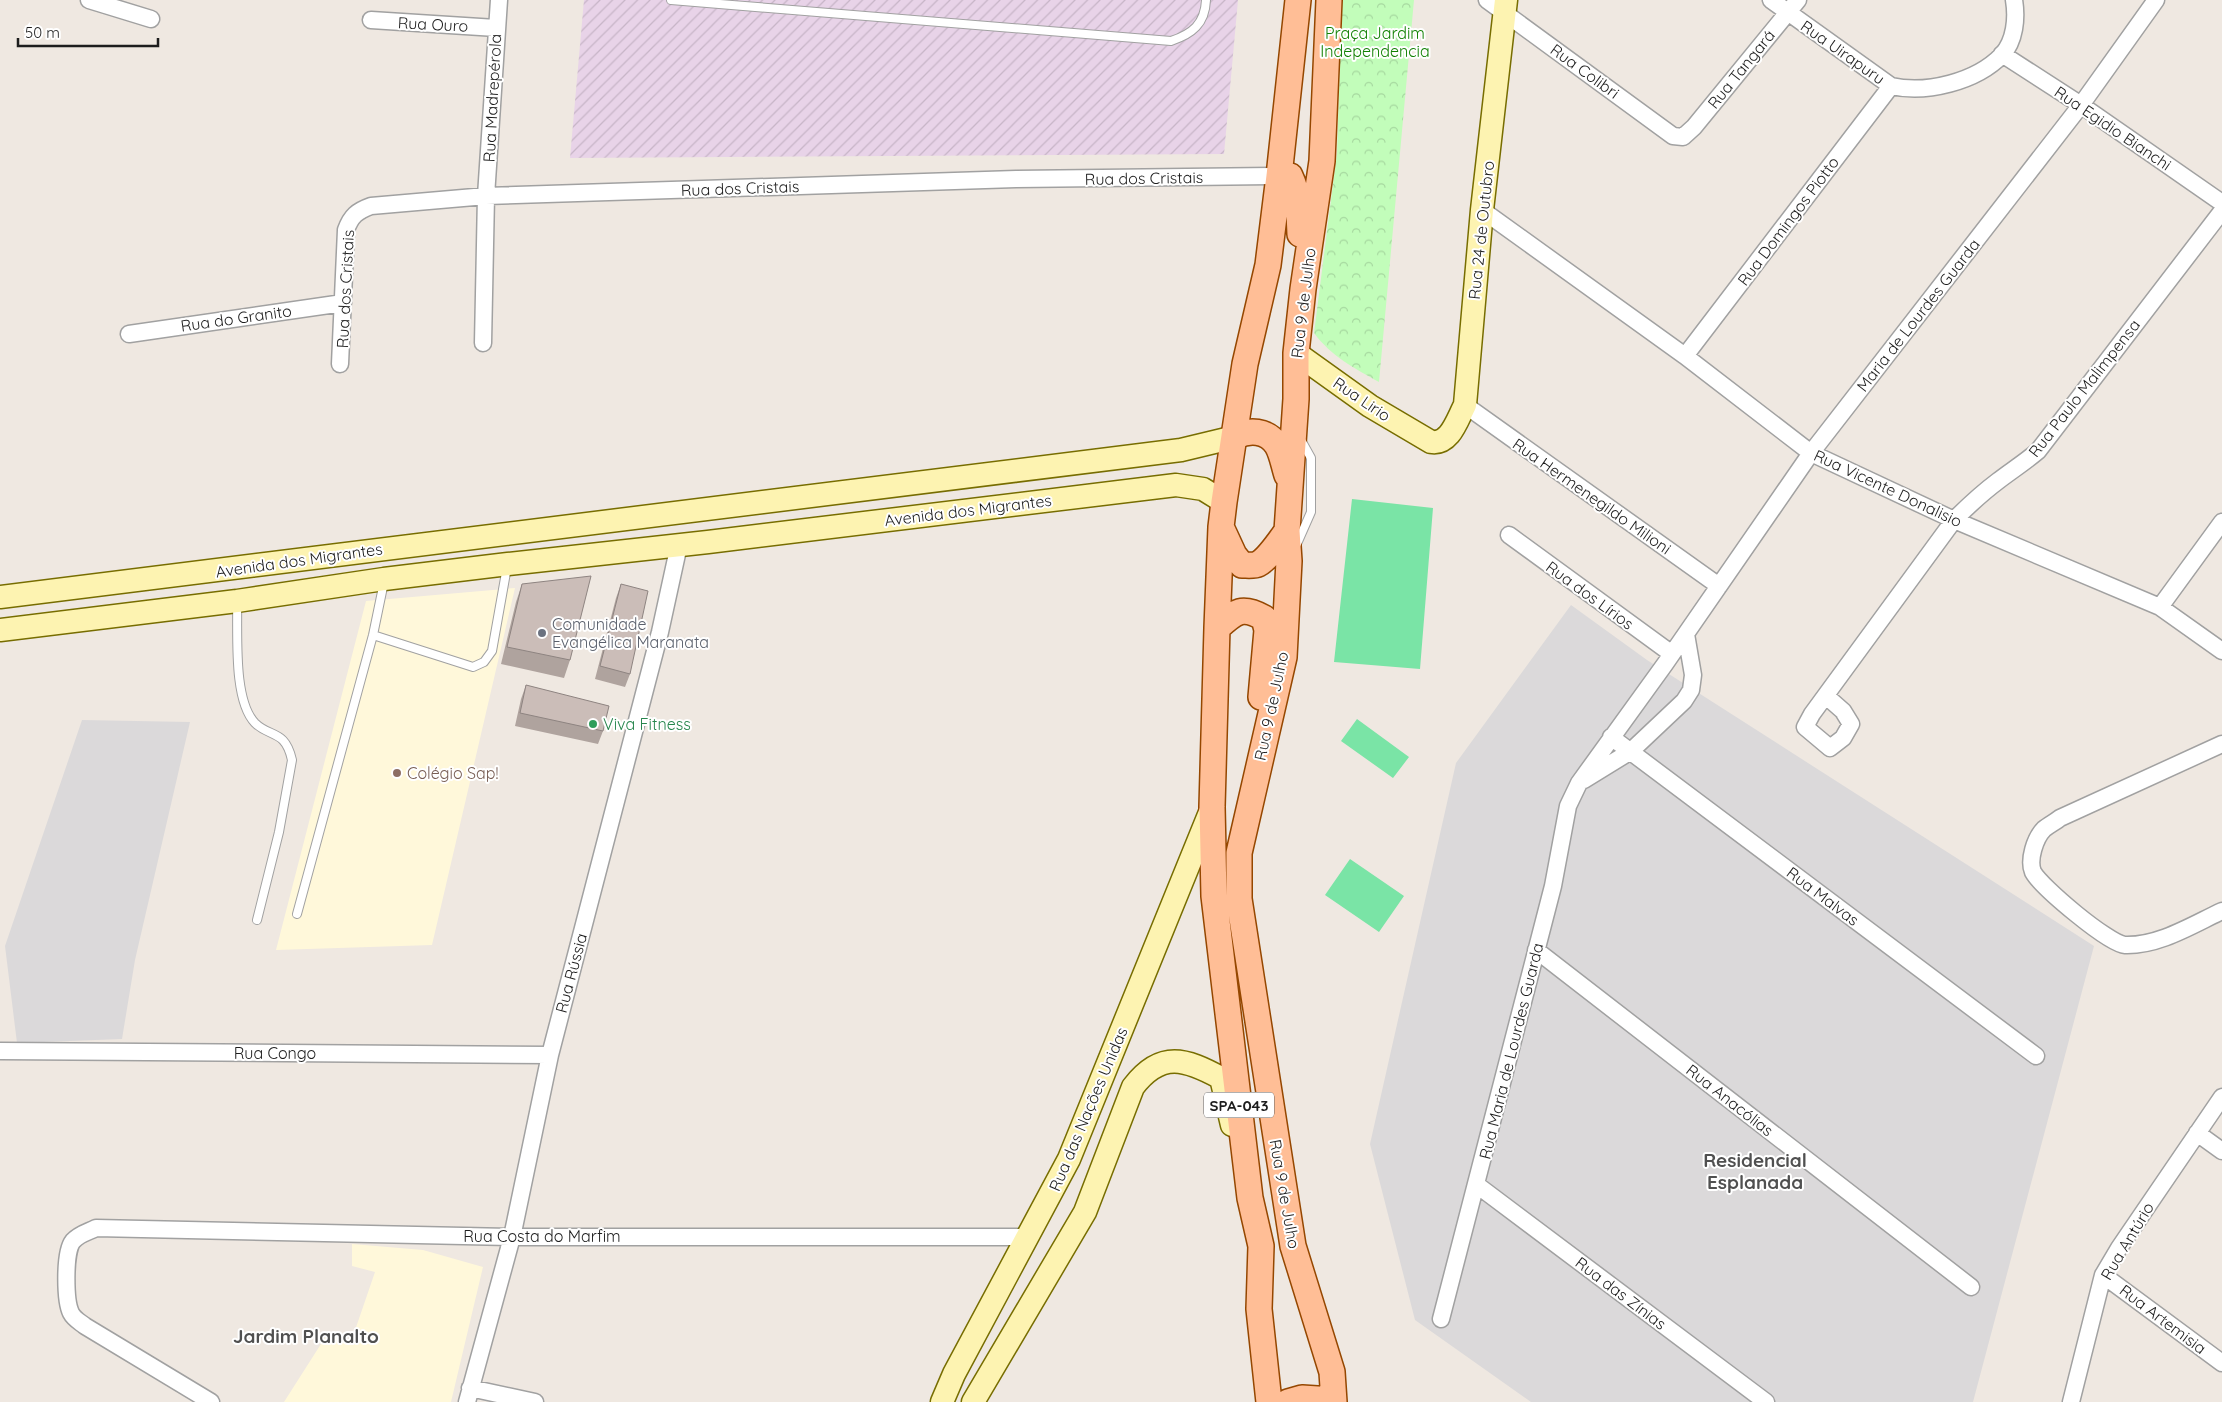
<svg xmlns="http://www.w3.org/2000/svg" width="2222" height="1402" font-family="Quicksand,sans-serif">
  <defs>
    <pattern id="industrial-furrows" width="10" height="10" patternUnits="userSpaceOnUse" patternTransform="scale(1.25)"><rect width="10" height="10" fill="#e8d3e8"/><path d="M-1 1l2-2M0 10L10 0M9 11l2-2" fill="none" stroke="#c7b5c7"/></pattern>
    <pattern id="park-crowns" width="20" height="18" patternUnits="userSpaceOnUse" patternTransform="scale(1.25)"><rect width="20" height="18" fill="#c2fdba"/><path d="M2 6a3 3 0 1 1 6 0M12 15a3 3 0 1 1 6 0" fill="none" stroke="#a6d89f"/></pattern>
  </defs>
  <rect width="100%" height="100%" fill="#efe8e1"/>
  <path fill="#dbd9da" d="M 1571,605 L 1647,660 L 2094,946 L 1973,1402 L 1531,1402 L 1415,1320 L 1370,1144 L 1456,763 Z
    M 82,720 L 190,722 L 135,960 L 122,1039 L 17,1043 L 5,946 Z"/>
  <path fill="url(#industrial-furrows)" d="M 584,0 L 1238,0 L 1224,154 L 570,158 Z"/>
  <path fill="#fff8da" d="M 515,588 L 432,945 L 276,950 L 366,601 Z
    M 352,1244 L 423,1250 L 483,1267 L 451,1402 L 284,1402 L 328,1333 L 351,1342 L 375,1272 L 352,1266 Z"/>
  <path fill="url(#park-crowns)" d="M 1342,0 L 1414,0 L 1379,382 C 1354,368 1331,356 1314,333 L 1337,153 Z"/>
  <path fill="#7ae4a6" d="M 1352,499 L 1433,508 L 1420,669 L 1334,662 Z
    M 1357,719 L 1409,757 L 1393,778 L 1341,741 Z
    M 1350,859 L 1404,896 L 1379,932 L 1325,895 Z"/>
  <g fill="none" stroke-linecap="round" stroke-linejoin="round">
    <g stroke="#a1a1a1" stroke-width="10">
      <path id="lane" d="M 671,0 L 1171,41 C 1192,34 1205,24 1206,0
        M 1296,546 L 1311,512 L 1311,458 L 1301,440
        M 237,603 C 238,635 233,700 255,723 C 270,738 285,729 292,760 L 279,832 L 257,920
        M 373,635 L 473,667 L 484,662 L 492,651 L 507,567
        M 297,914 L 373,635 L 384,582"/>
    </g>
    <g stroke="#a1a1a1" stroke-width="19">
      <path id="street" d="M 89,0 L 151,19
        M 1487,0 L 1673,136 L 1683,137 L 1694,127 L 1798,0
        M 1771,0 L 1891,86 C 1926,94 1976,82 2002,55 C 2015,41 2017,18 2014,0
        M 371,20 L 496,28
        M 2002,54 L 2081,105 L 2222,203
        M 1482,210 L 1685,356 L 1811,453 L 1954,520 L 2160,607 L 2222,651
        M 129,334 L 343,303
        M 483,343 L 486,196 L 499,0
        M 1685,356 L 1891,86
        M 340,364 L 346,230 C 351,216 357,211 371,206 L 486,196 L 1016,179 L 1279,176
        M 1465,405 L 1719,586
        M 1509,535 L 1672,654
        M 2160,607 L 2222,522
        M 1826,696 L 1843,711 L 1851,724 L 1843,738 L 1830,748 L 1805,727 L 1812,714 L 1954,520 C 1968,506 1982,493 1998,481 C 2011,471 2025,462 2038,451 L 2222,211
        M 1611,737 L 2036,1056
        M 2222,744 L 2060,818 C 2055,822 2049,825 2044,829 C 2035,838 2028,860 2033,872 C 2041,887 2109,944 2125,945 C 2159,946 2192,925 2222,911
        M 1584,780 L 1631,751 L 1684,701 L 1691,690 L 1693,675 L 1686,634
        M 1536,950 L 1971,1287
        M 0,1051 L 550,1055
        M 2197,1133 L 2222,1151
        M 1477,1185 L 1766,1402
        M 2103,1275 L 2222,1363
        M 1441,1319 L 1553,886 L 1568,806 L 1579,783 L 1665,664 L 1811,453 L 2081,105 L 2156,0
        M 470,1388 L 535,1402
        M 211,1402 L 85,1326 C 80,1322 74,1319 71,1313 C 65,1301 64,1252 73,1241 C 79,1234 88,1232 96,1228 L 512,1237 L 1027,1237
        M 467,1402 L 512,1237 L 550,1055 L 660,632 L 679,545
        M 2071,1402 L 2103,1275 L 2119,1248 L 2222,1097"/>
    </g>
    <g stroke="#776d00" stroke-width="25">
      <path id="secondary" d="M 1296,353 L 1370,406 L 1431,442 C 1450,445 1457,420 1465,405 L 1482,210 L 1506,0
        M 0,597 L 1181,450 L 1235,437
        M 0,630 L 237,601 L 384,579 L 508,564 L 708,542 L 1176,485 L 1203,489 L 1224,502
        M 942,1402 L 954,1374 L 1069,1159 L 1211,810
        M 973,1402 L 1085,1212 L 1133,1087 C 1161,1050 1186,1059 1221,1078 L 1232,1125"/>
    </g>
    <g stroke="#954700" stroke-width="28">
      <path id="primary" d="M 1329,0 L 1322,161 L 1303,289 L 1296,353 L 1296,399 L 1287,531 L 1289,561 L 1284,657 L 1239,853 L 1239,899 L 1293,1246 L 1332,1372 L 1334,1402
        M 1279,176 L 1290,176 C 1299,195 1299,213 1300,234
        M 1235,437 C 1249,429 1267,430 1277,445 C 1282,453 1284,466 1287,475
        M 1222,529 L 1234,555 L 1242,565 C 1247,565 1254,566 1258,564 C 1268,559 1281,539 1287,531
        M 1217,628 C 1235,612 1241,605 1264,618 L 1267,630 L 1261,697
        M 1269,1402 L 1259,1309 L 1261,1246 L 1250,1198 L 1214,896 L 1212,807 L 1217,628 L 1221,527 L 1224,502 L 1245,364 L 1268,265 L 1279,176 L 1298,0
        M 1288,1402 L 1302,1398 L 1333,1400"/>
    </g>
    <use href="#lane" stroke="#fff" stroke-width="8"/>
    <use href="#street" stroke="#fff" stroke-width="16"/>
    <use href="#secondary" stroke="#fdf3b1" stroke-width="22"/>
    <use href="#primary" stroke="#ffbe96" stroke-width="25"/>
  </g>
  <path fill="#afa39e" d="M 522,584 L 570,660 L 564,678 L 501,664 L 516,602 Z
    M 621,584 L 630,674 L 625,687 L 595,679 L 616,598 Z
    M 526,685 L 603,731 L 598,744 L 515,726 L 521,699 Z"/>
  <path fill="#cbbdb8" stroke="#8e8481" d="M 591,576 L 570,660 L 507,647 L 522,584 Z
    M 621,584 L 648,591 L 630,674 L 600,666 Z
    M 526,685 L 609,706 L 603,731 L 520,713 Z"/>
  <circle fill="#6b7280" stroke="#fff" stroke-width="2" cx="542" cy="633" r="5"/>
  <circle fill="#2e9e5b" stroke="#fff" stroke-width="2" cx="593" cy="724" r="5"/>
  <circle fill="#8d6e63" stroke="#fff" stroke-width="2" cx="397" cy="773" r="5"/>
  <g text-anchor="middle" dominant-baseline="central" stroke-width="4" stroke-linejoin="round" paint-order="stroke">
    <rect fill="#fff" stroke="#616161" stroke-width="1" x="1204" y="1092.5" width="70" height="25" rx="4"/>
    <g font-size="15" font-weight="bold" fill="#1d1d1d">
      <text x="1239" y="1105">SPA-043</text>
    </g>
    <g font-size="16" fill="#1d1d1d" stroke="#fff">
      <text transform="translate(433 24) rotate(3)">Rua Ouro</text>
      <text transform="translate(1843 52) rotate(35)">Rua Uirapuru</text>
      <text transform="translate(1741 69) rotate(-51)">Rua Tangará</text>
      <text transform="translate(1585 71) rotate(36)">Rua Colibri</text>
      <text transform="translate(492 98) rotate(-87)">Rua Madrepérola</text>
      <text transform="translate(2113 128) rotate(34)">Rua Egidio Bianchi</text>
      <text transform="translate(1144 178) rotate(-1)">Rua dos Cristais</text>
      <text transform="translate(740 188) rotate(-2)">Rua dos Cristais</text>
      <text transform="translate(1788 221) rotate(-53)">Rua Domingos Piotto</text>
      <text transform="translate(1481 230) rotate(-84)">Rua 24 de Outubro</text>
      <text transform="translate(345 289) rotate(-87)">Rua dos Cristais</text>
      <text transform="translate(1303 303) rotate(-83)">Rua 9 de Julho</text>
      <text transform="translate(1918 315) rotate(-52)">Maria de Lourdes Guarda</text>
      <text transform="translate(236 318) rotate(-8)">Rua do Granito</text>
      <text transform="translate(2084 388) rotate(-52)">Rua Paulo Malimpensa</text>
      <text transform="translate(1362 399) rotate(34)">Rua Lirio</text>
      <text transform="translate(1888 488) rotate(25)">Rua Vicente Donalisio</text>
      <text transform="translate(1592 496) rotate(35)">Rua Hermenegildo Milioni</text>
      <text transform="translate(968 510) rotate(-7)">Avenida dos Migrantes</text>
      <text transform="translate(299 560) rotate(-8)">Avenida dos Migrantes</text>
      <text transform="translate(1590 595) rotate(36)">Rua dos Lírios</text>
      <text transform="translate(1271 706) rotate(-78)">Rua 9 de Julho</text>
      <text transform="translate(1823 896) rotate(37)">Rua Malvas</text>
      <text transform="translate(571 973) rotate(-75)">Rua Rússia</text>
      <text transform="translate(1511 1051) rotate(-76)">Rua Maria de Lourdes Guarda</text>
      <text x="275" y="1053">Rua Congo</text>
      <text transform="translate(1730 1100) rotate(38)">Rua Anacólias</text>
      <text transform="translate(1088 1109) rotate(-67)">Rua das Nações Unidas</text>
      <text transform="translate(1285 1194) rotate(80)">Rua 9 de Julho</text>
      <text x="542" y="1236">Rua Costa do Marfim</text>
      <text transform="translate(2127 1241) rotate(-59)">Rua Antúrio</text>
      <text transform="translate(1621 1293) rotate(37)">Rua das Zínias</text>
      <text transform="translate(2163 1319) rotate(37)">Rua Artemisia</text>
    </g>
    <g font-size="16" fill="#128104" stroke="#fff">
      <text x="1375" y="33">Praça Jardim<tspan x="1375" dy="18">Independencia</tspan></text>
    </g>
    <g font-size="16" fill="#5b616d" stroke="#fff" text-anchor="start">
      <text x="552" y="624">Comunidade<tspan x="552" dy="18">Evangélica Maranata</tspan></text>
    </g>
    <g font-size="16" fill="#27864d" stroke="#fff" text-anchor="start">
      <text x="603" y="724">Viva Fitness</text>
    </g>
    <g font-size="16" fill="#785e54" stroke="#fff" text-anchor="start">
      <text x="407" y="773">Colégio Sap!</text>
    </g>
    <g font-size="19" font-weight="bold" fill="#505050" stroke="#fff">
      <text x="1755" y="1160">Residencial<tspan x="1755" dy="22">Esplanada</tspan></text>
      <text x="306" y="1336">Jardim Planalto</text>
    </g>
  </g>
  <path d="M18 38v8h140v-8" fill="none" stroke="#1d1d1d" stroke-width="2.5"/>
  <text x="25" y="38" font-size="15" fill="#1d1d1d" stroke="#ffffff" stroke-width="4" paint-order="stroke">50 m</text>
</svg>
